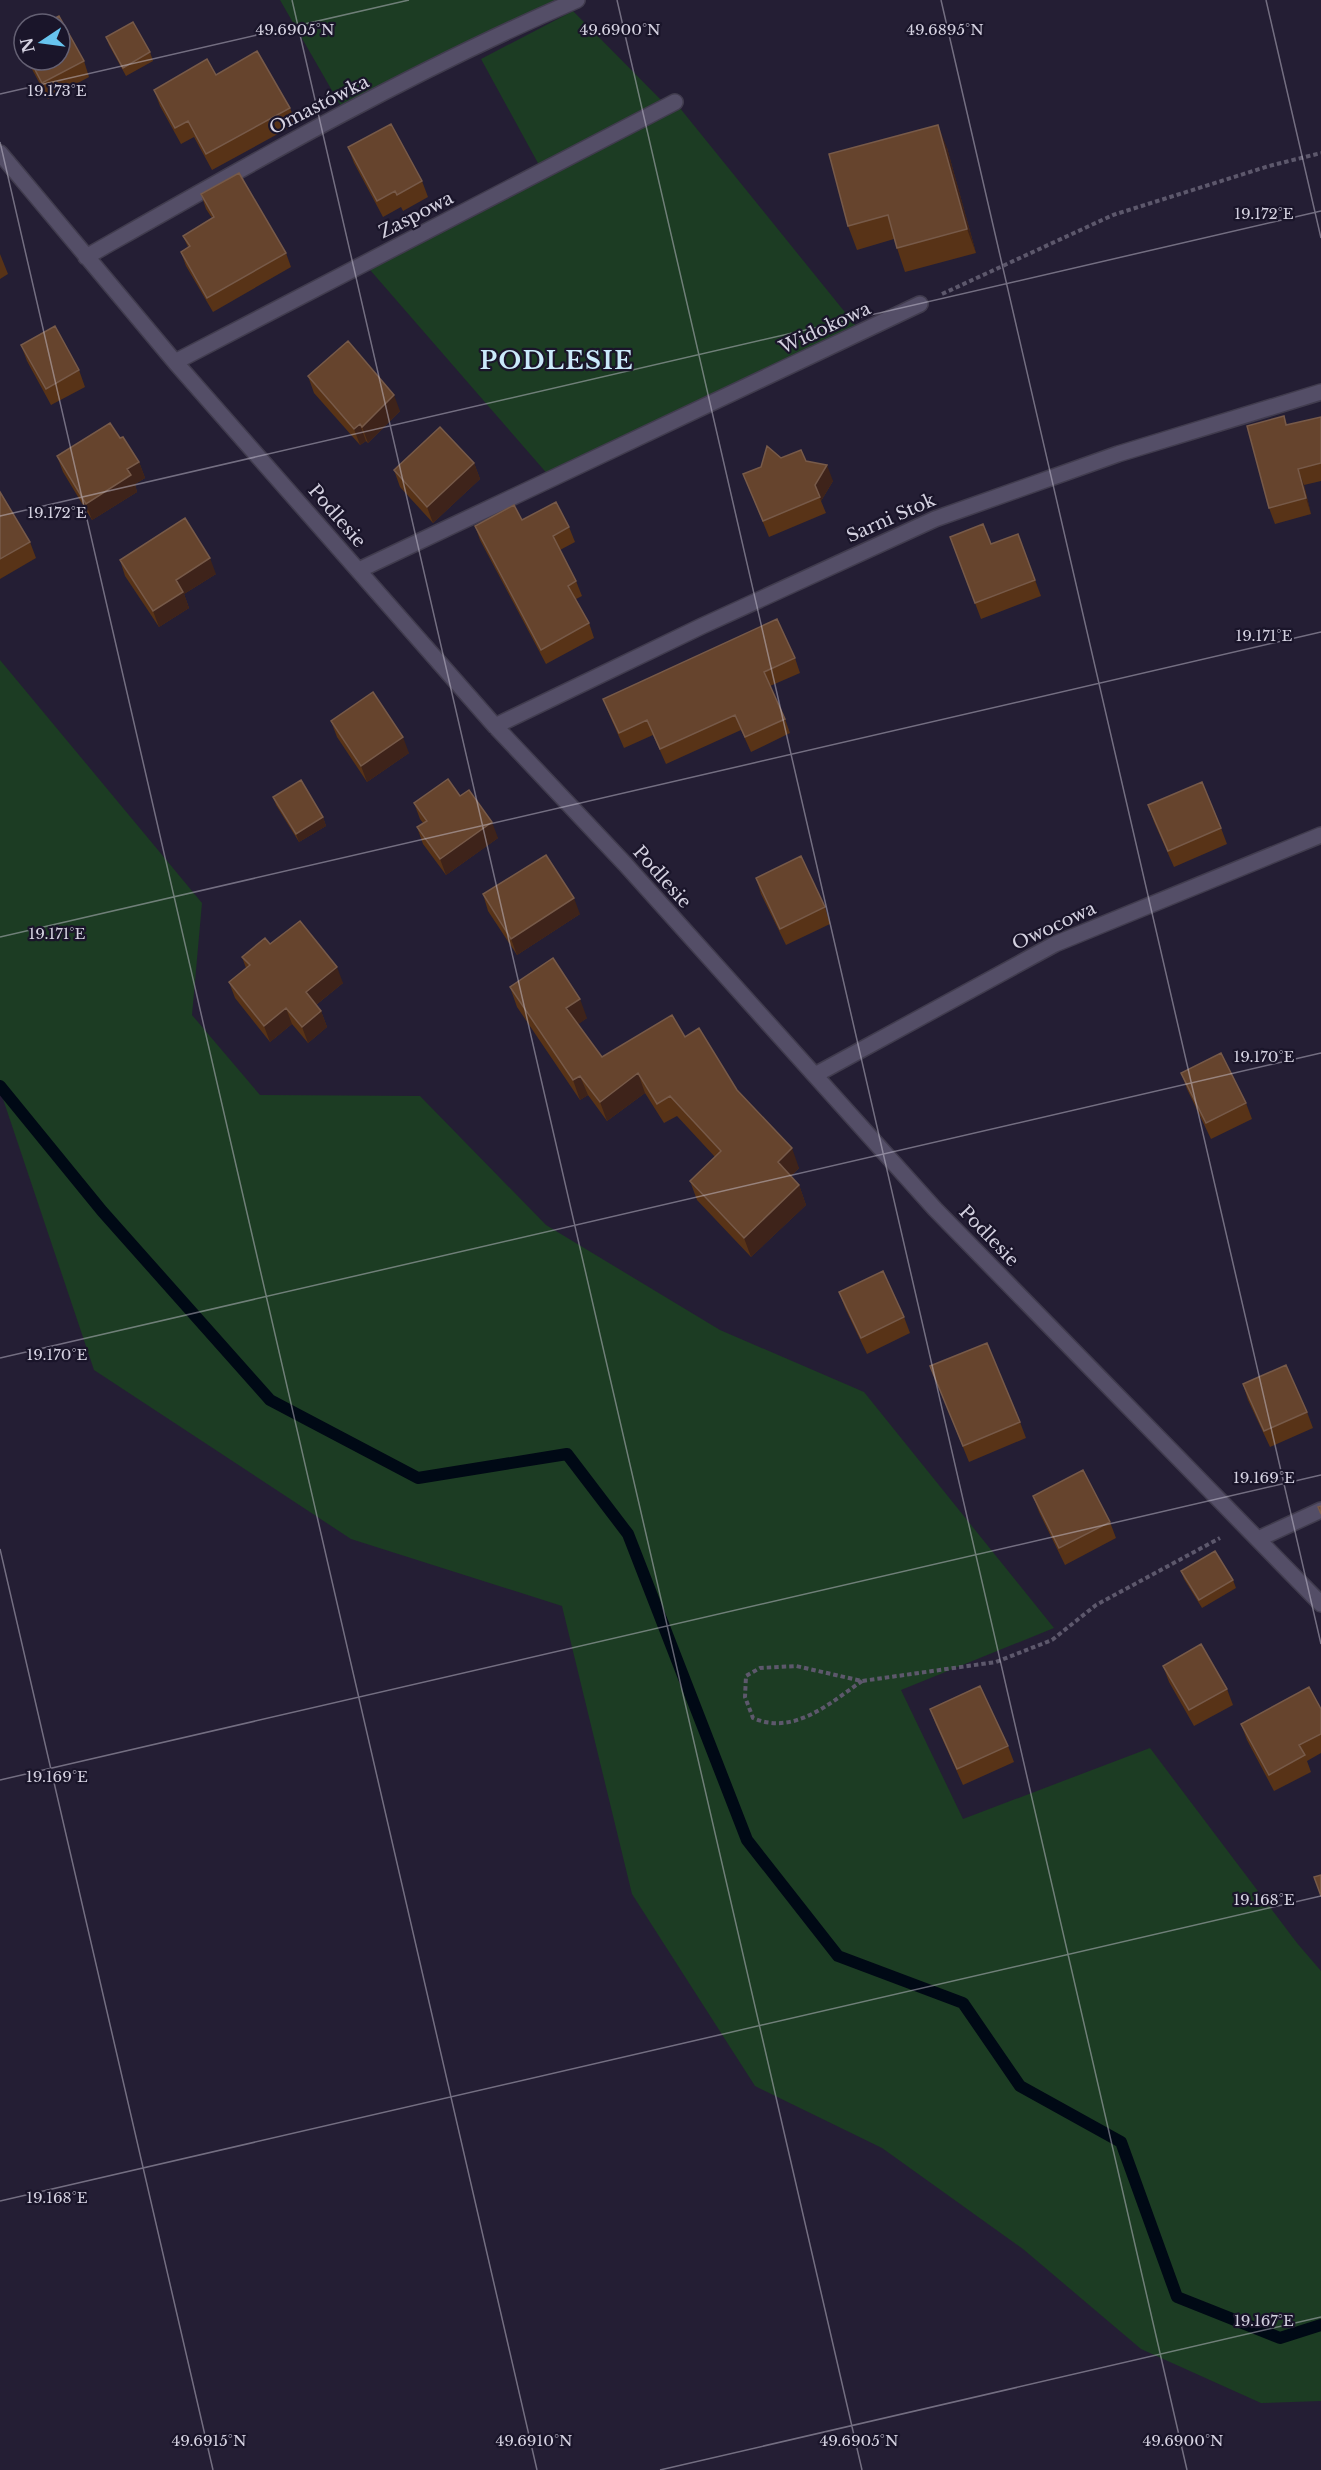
<svg xmlns="http://www.w3.org/2000/svg" width="1321" height="2470" font-family="'Libre Baskerville',serif">
  <rect width="100%" height="100%" fill="#241e34"/>
  <path fill="#1c3c23" d="M 280,0 L 555,0 L 342,108 Z
    M 573,11 L 661,100 L 539,165 L 481,59 Z
    M 675,102 L 861,332 L 550,477 L 364,263 Z
    M 0,660 L 202,903 L 192,1015 L 260,1095 L 420,1096 L 546,1225 L 720,1330 L 864,1392 L 1054,1628 L 901,1690 L 963,1819 L 1150,1748 L 1297,1943 L 1321,1971 L 1321,2401 L 1261,2403 L 1141,2349 L 1023,2249 L 882,2148 L 755,2086 L 632,1894 L 562,1606 L 351,1539 L 94,1370 L 0,1090 Z"/>
  <g fill="none" stroke-linecap="round" stroke-linejoin="round">
    <path stroke="#000915" stroke-width="12" d="M 0,1086 L 102,1211 L 270,1400 L 418,1478 L 567,1454 L 628,1534 L 747,1840 L 838,1956 L 963,2003 L 1020,2086 L 1121,2142 L 1177,2297 L 1280,2338 L 1321,2325"/>
    <g stroke="#413c4e" stroke-width="18">
      <path id="minor" d="M 0,153 L 175,362 L 495,726 L 625,864 L 935,1209 L 1321,1604
        M 86,257 C 246,166 407,73 577,0
        M 175,362 L 675,102
        M 359,570 L 920,304
        M 495,726 L 702,626 L 935,519 L 1118,454 L 1321,392
        M 815,1075 L 1055,944 L 1321,835
        M 1258,1539 L 1321,1510"/>
    </g>
    <path stroke="#5d586c" stroke-width="4" stroke-dasharray="4.5 3" stroke-linecap="butt" d="M 942,294 L 1113,215 L 1269,166 L 1321,153
      M 862,1681 C 830,1703 794,1736 753,1718 L 745,1697 L 746,1676 L 760,1668 L 796,1666 L 862,1681 L 996,1662 L 1052,1640 L 1096,1605 L 1220,1538"/>
    <use href="#minor" stroke="#544e67" stroke-width="15"/>
  </g>
  <path fill="#583317" d="M 106,37 L 150,52 L 153,61 L 126,76 L 109,45 Z
    M 27,60 L 84,61 L 89,77 L 48,99 Z
    M 216,75 L 290,108 L 296,124 L 212,170 L 194,137 L 181,144 L 160,106 L 154,90 Z
    M 348,147 L 422,181 L 428,197 L 403,211 L 401,207 L 383,217 L 354,163 Z
    M 947,148 L 976,253 L 905,272 L 894,239 L 857,250 L 848,226 Z
    M 201,194 L 286,253 L 291,267 L 213,312 L 186,266 L 181,252 L 188,247 L 183,236 L 212,218 L 206,209 Z
    M 0,254 L 8,274 L 0,279 Z
    M 21,345 L 79,370 L 85,387 L 51,405 L 27,361 Z
    M 308,376 L 400,411 L 368,443 L 366,441 L 360,445 L 314,393 Z
    M 1284,416 L 1287,425 L 1321,417 L 1321,481 L 1304,485 L 1311,514 L 1275,524 L 1269,508 Z
    M 120,438 L 139,462 L 145,478 L 135,484 L 137,492 L 92,520 L 63,472 L 57,456 Z
    M 781,458 L 806,461 L 833,481 L 821,501 L 826,513 L 769,537 L 743,474 Z
    M 474,463 L 480,479 L 433,523 L 400,487 L 394,470 Z
    M 0,492 L 30,542 L 36,558 L 0,579 Z
    M 522,520 L 569,527 L 575,542 L 560,550 L 576,581 L 582,596 L 576,599 L 589,623 L 594,638 L 546,664 L 480,540 L 475,526 Z
    M 1018,534 L 1041,596 L 981,619 L 950,537 L 991,544 Z
    M 120,560 L 216,574 L 184,594 L 189,608 L 159,627 L 125,576 Z
    M 795,658 L 800,673 L 770,686 L 785,719 L 790,733 L 751,752 L 741,730 L 666,764 L 653,735 L 624,748 L 609,714 L 603,699 Z
    M 331,721 L 409,753 L 367,782 L 337,737 Z
    M 460,796 L 498,838 L 446,875 L 423,844 L 417,827 L 423,823 L 420,819 L 414,803 Z
    M 273,797 L 323,817 L 326,826 L 299,842 L 276,805 Z
    M 1148,805 L 1221,828 L 1227,844 L 1174,867 L 1154,822 Z
    M 756,878 L 825,907 L 830,924 L 786,945 L 761,894 Z
    M 483,894 L 580,914 L 517,955 L 488,911 Z
    M 270,944 L 343,983 L 316,1005 L 321,1011 L 327,1027 L 308,1043 L 292,1024 L 270,1042 L 235,998 L 229,982 L 246,968 L 242,957 Z
    M 510,987 L 587,1018 L 578,1024 L 602,1057 L 685,1037 L 737,1090 L 799,1168 L 791,1176 L 799,1185 L 806,1205 L 751,1257 L 697,1200 L 690,1181 L 715,1157 L 677,1116 L 664,1123 L 645,1093 L 607,1121 L 588,1095 L 580,1100 L 517,1007 Z
    M 1181,1073 L 1246,1103 L 1252,1119 L 1211,1139 L 1187,1089 Z
    M 839,1292 L 904,1317 L 910,1333 L 867,1354 L 845,1308 Z
    M 930,1366 L 1020,1422 L 1026,1438 L 969,1462 Z
    M 1243,1384 L 1307,1412 L 1313,1428 L 1270,1447 L 1248,1400 Z
    M 1033,1496 L 1110,1522 L 1116,1538 L 1065,1565 L 1039,1512 Z
    M 1181,1571 L 1233,1580 L 1236,1588 L 1202,1608 L 1184,1579 Z
    M 1163,1666 L 1227,1689 L 1233,1705 L 1194,1726 L 1169,1682 Z
    M 930,1709 L 1008,1746 L 1014,1762 L 963,1785 L 936,1725 Z
    M 1321,1709 L 1321,1753 L 1307,1761 L 1311,1772 L 1274,1791 L 1247,1740 L 1241,1724 Z"/>
  <path fill="#3e231a" d="M 938,125 L 947,148 L 976,253 L 967,229 Z
    M 394,395 L 400,411 L 368,443 L 362,427 Z
    M 360,424 L 366,441 L 360,445 L 354,429 Z
    M 139,462 L 145,478 L 135,484 L 137,492 L 92,520 L 86,504 L 127,469 Z
    M 474,463 L 480,479 L 433,523 L 427,507 Z
    M 827,465 L 833,481 L 821,501 L 815,485 Z
    M 1298,469 L 1304,485 L 1311,514 L 1306,498 Z
    M 210,558 L 216,574 L 184,594 L 189,608 L 159,627 L 153,611 L 176,580 Z
    M 403,737 L 409,753 L 367,782 L 361,766 Z
    M 323,817 L 326,826 L 299,842 L 296,834 Z
    M 492,822 L 498,838 L 446,875 L 440,859 Z
    M 574,898 L 580,914 L 517,955 L 511,939 Z
    M 337,967 L 343,983 L 312,1008 L 306,992 Z
    M 580,999 L 587,1018 L 573,1028 L 566,1008 Z
    M 286,1008 L 292,1024 L 270,1042 L 264,1026 Z
    M 321,1011 L 327,1027 L 308,1043 L 302,1027 Z
    M 638,1073 L 645,1093 L 607,1121 L 600,1102 Z
    M 580,1076 L 588,1095 L 580,1100 L 573,1080 Z
    M 792,1148 L 799,1168 L 785,1181 L 778,1162 Z
    M 799,1185 L 806,1205 L 751,1257 L 744,1238 Z"/>
  <path fill="#66442d" stroke="#775a49" stroke-width="1.5" d="M 59,16 L 84,61 L 42,83 L 30,60 L 60,60 L 60,24 L 44,24 Z
    M 133,22 L 150,52 L 123,68 L 106,37 Z
    M 24,35 L 24,49 L 18,38 Z
    M 257,51 L 290,108 L 206,154 L 188,121 L 175,128 L 154,90 L 207,59 L 216,75 Z
    M 391,124 L 422,181 L 397,195 L 395,191 L 377,201 L 348,147 Z
    M 938,125 L 967,229 L 897,248 L 888,215 L 848,226 L 829,154 Z
    M 239,173 L 286,253 L 207,298 L 181,252 L 190,246 L 183,236 L 214,217 L 201,194 Z
    M 55,326 L 79,370 L 46,389 L 21,345 Z
    M 348,341 L 394,395 L 362,427 L 360,424 L 354,429 L 308,376 Z
    M 1284,416 L 1286,425 L 1321,417 L 1321,463 L 1298,469 L 1306,498 L 1269,508 L 1247,426 Z
    M 110,423 L 120,438 L 123,437 L 139,462 L 127,469 L 131,475 L 86,504 L 57,456 Z
    M 440,427 L 474,463 L 427,507 L 394,470 Z
    M 767,446 L 781,458 L 801,450 L 806,461 L 827,465 L 815,485 L 820,497 L 763,521 L 743,474 L 761,467 Z
    M 0,492 L 30,542 L 0,559 Z
    M 556,502 L 569,527 L 553,536 L 576,581 L 568,586 L 589,623 L 541,650 L 475,526 L 514,505 L 522,520 Z
    M 185,518 L 210,558 L 176,580 L 183,592 L 153,611 L 120,560 Z
    M 983,524 L 991,544 L 1018,534 L 1035,580 L 975,603 L 950,537 Z
    M 777,619 L 795,658 L 764,672 L 785,719 L 745,737 L 735,715 L 660,749 L 647,720 L 619,733 L 603,699 Z
    M 373,692 L 403,737 L 361,766 L 331,721 Z
    M 448,779 L 460,796 L 469,790 L 492,822 L 440,859 L 417,827 L 427,821 L 414,803 Z
    M 301,780 L 323,817 L 296,834 L 273,797 Z
    M 1202,782 L 1221,828 L 1168,851 L 1148,805 Z
    M 546,855 L 574,898 L 511,939 L 483,894 Z
    M 801,856 L 825,907 L 780,929 L 756,878 Z
    M 300,921 L 337,967 L 306,992 L 321,1011 L 302,1027 L 286,1008 L 264,1026 L 229,982 L 250,965 L 242,957 L 265,938 L 270,944 Z
    M 553,958 L 580,999 L 566,1008 L 602,1057 L 672,1015 L 685,1037 L 699,1028 L 737,1090 L 792,1148 L 778,1162 L 799,1185 L 744,1238 L 690,1181 L 721,1151 L 670,1096 L 657,1104 L 638,1073 L 600,1102 L 580,1076 L 573,1080 L 510,987 Z
    M 1221,1053 L 1246,1103 L 1206,1123 L 1181,1073 Z
    M 883,1271 L 904,1317 L 861,1338 L 839,1292 Z
    M 987,1343 L 1020,1422 L 963,1446 L 930,1366 Z
    M 1286,1365 L 1307,1412 L 1264,1431 L 1243,1384 Z
    M 1083,1470 L 1110,1522 L 1059,1548 L 1033,1496 Z
    M 1321,1506 L 1321,1514 L 1318,1507 Z
    M 1215,1551 L 1233,1580 L 1199,1600 L 1181,1571 Z
    M 1201,1644 L 1227,1689 L 1189,1710 L 1163,1666 Z
    M 980,1686 L 1008,1746 L 957,1769 L 930,1709 Z
    M 1309,1687 L 1321,1709 L 1321,1734 L 1299,1745 L 1305,1755 L 1269,1775 L 1241,1724 Z
    M 1321,1875 L 1321,1896 L 1314,1877 Z"/>
  <path fill="none" stroke="#d4d1e0" stroke-width="1.5" stroke-opacity="0.45" d="M 292,0 L 862,2470M 617,0 L 1187,2470M 941,0 L 1321,1644M 1266,0 L 1321,238M 0,94 L 409,0M 0,142 L 537,2470M 0,516 L 1321,211M 0,937 L 1321,632M 0,1358 L 1321,1053M 0,1549 L 213,2470M 0,1780 L 1321,1475M 0,2201 L 1321,1896M 660,2470 L 1321,2317"/>
  <g text-anchor="middle" dominant-baseline="central" stroke-width="4.5" stroke-linejoin="round" paint-order="stroke">
    <g font-size="18" fill="#d4d1e0" stroke="#1a152a">
      <text transform="translate(319 105) rotate(-27)">Omastówka</text>
      <text transform="translate(416 215) rotate(-27)">Zaspowa</text>
      <text transform="translate(825 328) rotate(-25)">Widokowa</text>
      <text transform="translate(337 516) rotate(49)">Podlesie</text>
      <text transform="translate(891 518) rotate(-24)">Sarni Stok</text>
      <text transform="translate(662 877) rotate(48)">Podlesie</text>
      <text transform="translate(1054 926) rotate(-25)">Owocowa</text>
      <text transform="translate(989 1236) rotate(46)">Podlesie</text>
    </g>
    <g font-size="24" font-weight="bold" letter-spacing="1.5" fill="#caeafa" stroke="#1a152a">
      <text x="557" y="360">PODLESIE</text>
    </g>
  </g>
  <g font-size="15" text-anchor="middle" fill="#d4d1e0" stroke="#1a152a" stroke-width="4.5" stroke-linejoin="round" paint-order="stroke">
    <text x="295" y="35">49.6905°N</text>
    <text x="620" y="35">49.6900°N</text>
    <text x="945" y="35">49.6895°N</text>
    <text x="57" y="96">19.173°E</text>
    <text x="1264" y="219">19.172°E</text>
    <text x="57" y="518">19.172°E</text>
    <text x="1264" y="641">19.171°E</text>
    <text x="57" y="939">19.171°E</text>
    <text x="1264" y="1062">19.170°E</text>
    <text x="57" y="1360">19.170°E</text>
    <text x="1264" y="1483">19.169°E</text>
    <text x="57" y="1782">19.169°E</text>
    <text x="1264" y="1905">19.168°E</text>
    <text x="57" y="2203">19.168°E</text>
    <text x="1264" y="2326">19.167°E</text>
    <text x="209" y="2446">49.6915°N</text>
    <text x="534" y="2446">49.6910°N</text>
    <text x="859" y="2446">49.6905°N</text>
    <text x="1183" y="2446">49.6900°N</text>
  </g>
  <g transform="translate(42 42) rotate(257)"><circle r="28" fill="#1a152a" stroke="#646073" stroke-width="1.5"/>
  <path d="M0-4.5L10 22L0 15L-10 22Z" fill="#67c4ef"/>
  <text y="-9" font-size="16" font-weight="bold" text-anchor="middle" fill="#d4d1e0">N</text>
  </g>
</svg>
